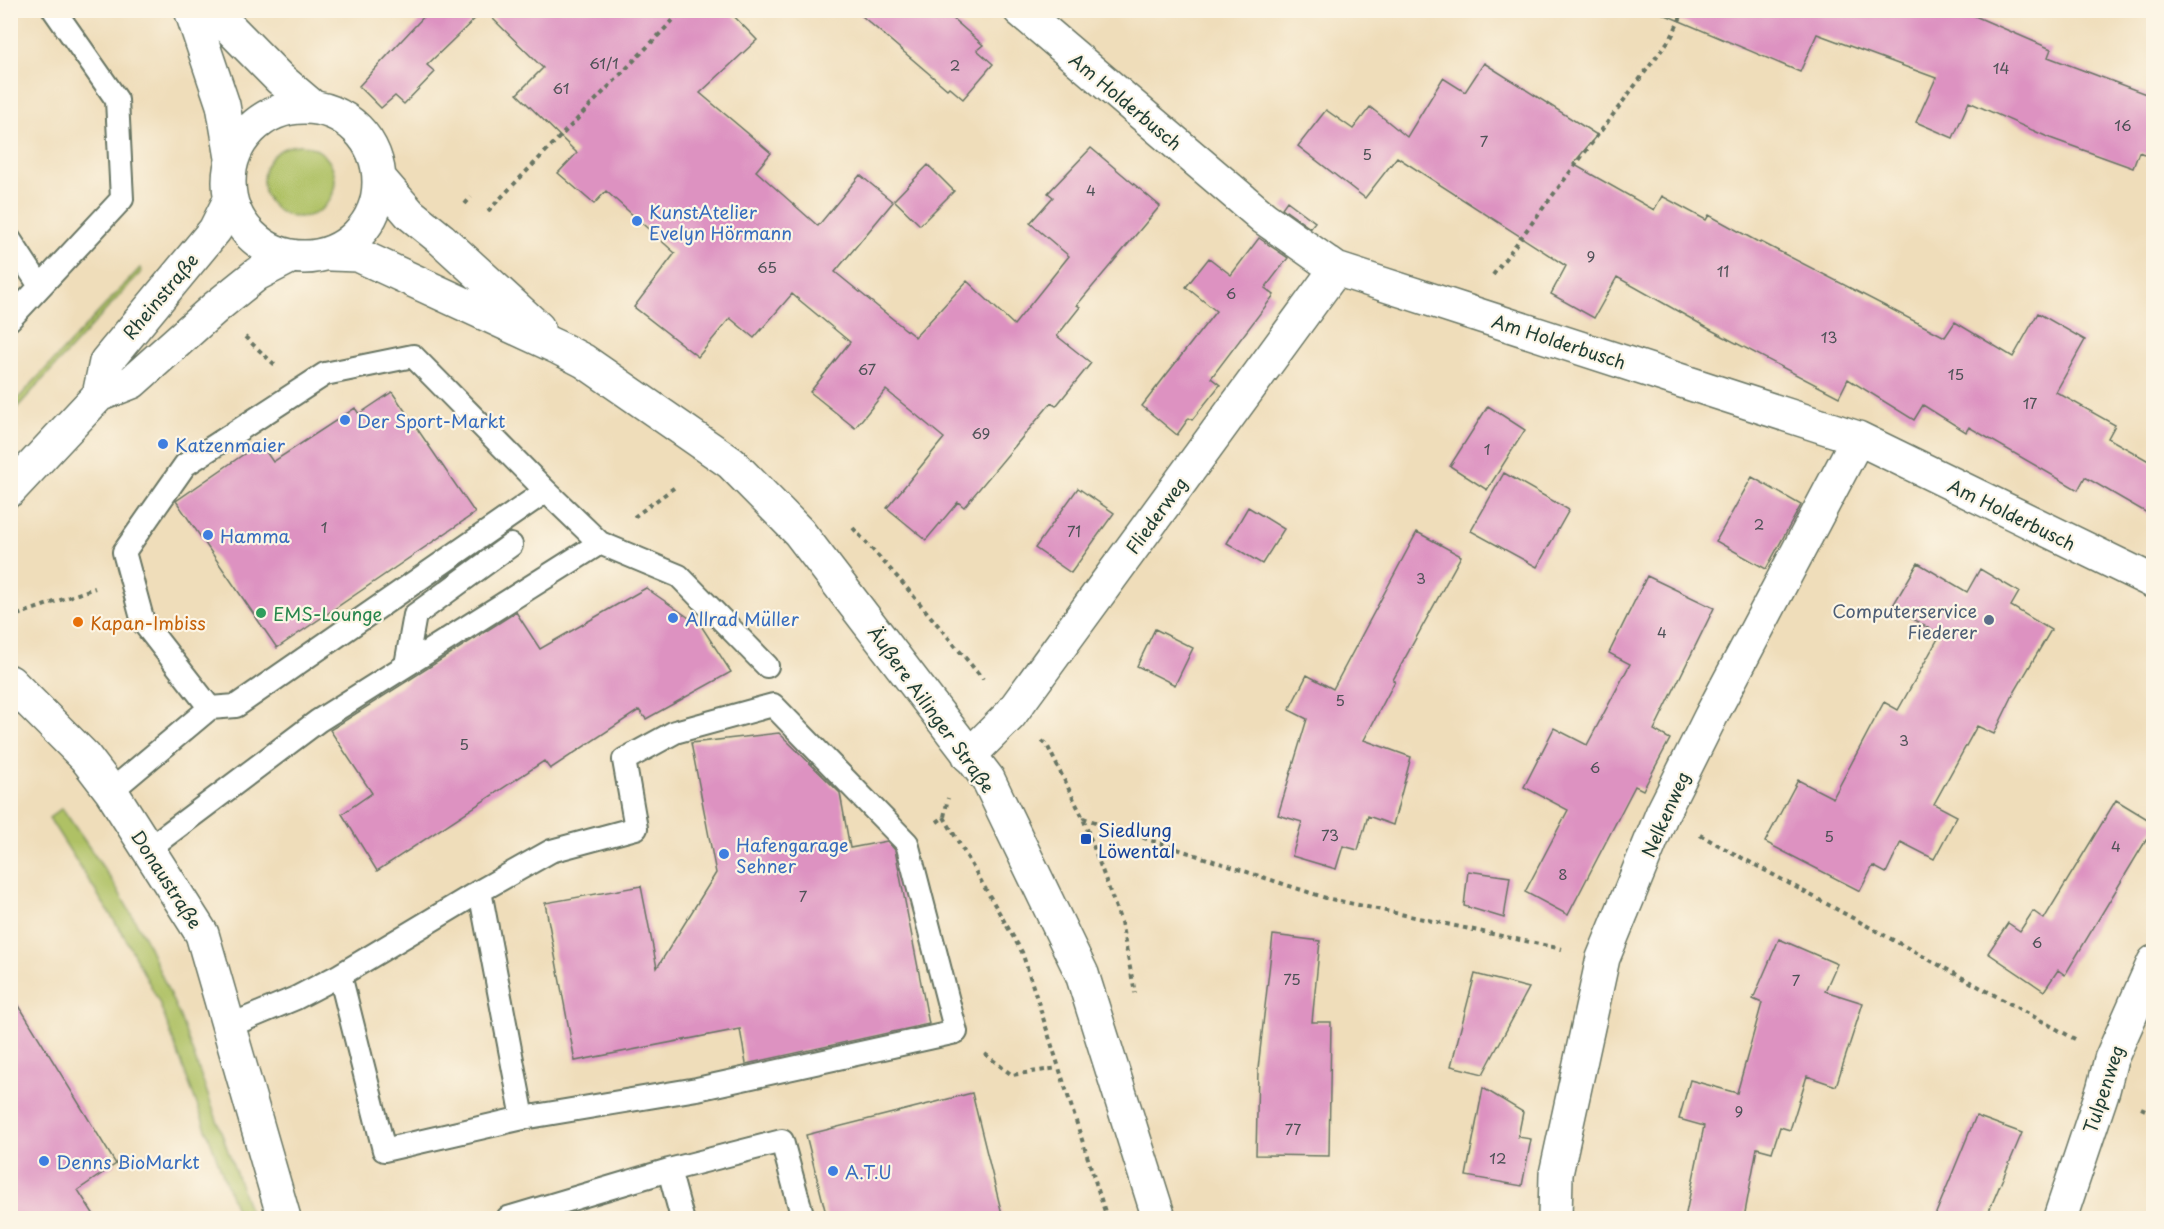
<svg xmlns="http://www.w3.org/2000/svg" width="2164" height="1229" font-family="'Playpen Sans',sans-serif">
  <rect width="100%" height="100%" fill="#fcf5e5"/>
  <filter id="ink" filterUnits="userSpaceOnUse"><feTurbulence type="fractalNoise" baseFrequency=".0167" numOctaves="2"/><feDisplacementMap in="SourceGraphic" scale="12" xChannelSelector="R" yChannelSelector="G"/><feConvolveMatrix kernelMatrix="1 2 1 2 8 2 1 2 1" color-interpolation-filters="sRGB"/></filter>
  <filter id="wash" filterUnits="userSpaceOnUse"><feTurbulence type="fractalNoise" baseFrequency=".008" numOctaves="4" result="noise"/><feDisplacementMap in="SourceGraphic" scale="24" xChannelSelector="R" yChannelSelector="G"/><feGaussianBlur stdDeviation="1.35" result="paint"/><feColorMatrix in="noise" values="0 0 0 0 0 0 0 0 0 0 0 0 0 0 0 0 0 1.4 0 .05"/><feComposite in="paint" operator="in"/></filter>
  <g filter="url(#wash)">
    <rect width="100%" height="100%" fill="#efddba"/>
    <path fill="#afc165" stroke="#677f4c" stroke-width="1.5" d="M263 181a36 36 0 1 1 72 0a36 36 0 1 1-72 0Z
      M 140,268 L 142,271 L 11,414 L 11,406 Z
      M 62,808 L 113,882 L 145,938 L 180,1017 L 252,1218 L 239,1218 L 159,1002 L 124,936 L 49,818 Z"/>
    <g id="blocks">
      <path fill="#dd92c1" d="M 430,10 L 484,10 L 427,65 L 435,72 L 404,104 L 395,96 L 381,108 L 359,86 Z
        M 484,10 L 728,10 L 757,40 L 700,93 L 771,153 L 756,171 L 818,226 L 860,175 L 893,202 L 835,272 L 915,337 L 967,281 L 1014,325 L 1069,256 L 1030,223 L 1053,197 L 1048,193 L 1091,148 L 1160,206 L 1077,305 L 1080,307 L 1057,336 L 1091,363 L 1056,406 L 1051,403 L 964,507 L 958,502 L 926,540 L 887,508 L 944,438 L 886,390 L 855,428 L 810,392 L 850,342 L 792,294 L 754,338 L 730,318 L 698,357 L 634,307 L 675,253 L 606,191 L 594,204 L 558,173 L 577,153 L 517,94 L 543,68 Z
        M 855,10 L 943,10 L 983,45 L 977,50 L 993,64 L 963,99 L 949,87 L 947,89 Z
        M 1654,10 L 1961,10 L 2051,49 L 2048,57 L 2154,97 L 2154,158 L 2139,152 L 2133,168 L 2050,138 L 1969,102 L 1953,138 L 1916,122 L 1936,78 L 1817,34 L 1800,72 Z
        M 1484,63 L 1597,135 L 1573,164 L 1654,210 L 1662,196 L 1706,220 L 1709,215 L 1760,243 L 1761,242 L 1945,337 L 1955,322 L 2013,357 L 2038,313 L 2085,340 L 2056,392 L 2115,425 L 2108,438 L 2154,464 L 2154,517 L 2085,477 L 2078,490 L 1969,427 L 1966,432 L 1923,405 L 1914,420 L 1848,379 L 1839,397 L 1713,331 L 1617,277 L 1594,318 L 1551,294 L 1566,266 L 1397,157 L 1365,198 L 1298,146 L 1326,110 L 1353,129 L 1370,107 L 1407,137 L 1443,78 L 1465,92 Z
        M 928,165 L 954,191 L 920,225 L 894,200 Z
        M 1287,201 L 1315,222 L 1310,228 L 1282,208 Z
        M 1259,238 L 1288,258 L 1265,288 L 1274,295 L 1211,378 L 1220,385 L 1192,420 L 1189,418 L 1177,435 L 1142,406 L 1216,311 L 1186,287 L 1209,258 L 1231,275 Z
        M 392,392 L 475,513 L 277,648 L 176,501 L 260,443 L 273,462 L 355,408 L 359,414 Z
        M 1488,406 L 1525,430 L 1487,490 L 1450,466 Z
        M 1504,473 L 1569,510 L 1537,567 L 1471,531 Z
        M 1752,477 L 1801,505 L 1766,569 L 1716,541 Z
        M 1078,488 L 1114,513 L 1071,573 L 1035,548 Z
        M 1248,507 L 1284,529 L 1262,564 L 1227,543 Z
        M 1417,532 L 1461,556 L 1393,680 L 1395,681 L 1364,740 L 1411,757 L 1393,825 L 1368,816 L 1358,850 L 1343,846 L 1336,869 L 1292,856 L 1302,822 L 1278,815 L 1307,719 L 1289,710 L 1307,675 L 1333,689 Z
        M 1918,563 L 1967,592 L 1980,569 L 2019,592 L 2011,606 L 2051,630 L 2014,693 L 1994,734 L 1977,726 L 1934,804 L 1957,816 L 1934,859 L 1901,842 L 1886,873 L 1873,866 L 1860,891 L 1765,842 L 1798,780 L 1833,798 L 1884,702 L 1898,710 L 1940,635 L 1892,607 Z
        M 1647,576 L 1714,608 L 1654,730 L 1670,739 L 1643,790 L 1635,786 L 1568,915 L 1525,892 L 1568,810 L 1524,787 L 1554,728 L 1587,745 L 1630,664 L 1609,653 Z
        M 646,588 L 702,627 L 731,672 L 646,719 L 639,710 L 550,769 L 544,761 L 377,871 L 342,814 L 372,793 L 330,730 L 516,612 L 540,649 Z
        M 1155,629 L 1193,648 L 1175,685 L 1137,666 Z
        M 779,733 L 840,793 L 850,848 L 887,841 L 895,850 L 929,1024 L 746,1064 L 740,1029 L 575,1061 L 545,903 L 641,886 L 657,968 L 716,873 L 691,743 Z
        M 2116,800 L 2154,823 L 2154,827 L 2065,975 L 2058,970 L 2044,991 L 1988,953 L 2008,923 L 2020,931 L 2033,911 L 2044,919 Z
        M 1468,871 L 1510,877 L 1504,918 L 1464,906 Z
        M 1273,935 L 1320,941 L 1312,1022 L 1331,1022 L 1329,1156 L 1256,1155 L 1258,1069 Z
        M 1779,939 L 1837,964 L 1825,991 L 1863,1003 L 1836,1086 L 1807,1076 L 1790,1130 L 1780,1127 L 1772,1152 L 1757,1148 L 1744,1218 L 1685,1218 L 1704,1126 L 1679,1119 L 1690,1080 L 1737,1093 L 1762,1003 L 1753,999 Z
        M 1475,974 L 1529,988 L 1483,1074 L 1451,1066 Z
        M 10,991 L 116,1164 L 78,1190 L 96,1218 L 10,1218 Z
        M 1483,1088 L 1523,1112 L 1518,1137 L 1531,1139 L 1522,1186 L 1466,1176 Z
        M 972,1093 L 1003,1218 L 827,1218 L 806,1135 Z
        M 1976,1116 L 2022,1133 L 1986,1218 L 1934,1218 Z"/>
    </g>
  </g>
  <g filter="url(#ink)">
    <use href="#blocks" fill-opacity="0" stroke="#687563" stroke-width="1.5"/>
    <g fill="none" stroke-linecap="round" stroke-linejoin="round">
      <g stroke="#687563" stroke-width="26">
        <path id="lane" d="M 10,240 L 40,286
          M 10,319 L 122,199 L 117,100 L 54,10
          M 546,491 L 600,543
          M 406,665 L 415,615 L 511,545
          M 111,791 L 210,708 L 143,622 L 124,552 L 185,465 L 325,374 L 413,356 L 546,491 L 236,706 L 210,708
          M 148,849 L 318,721 L 600,543 L 679,576 L 767,666
          M 480,891 L 523,1118
          M 229,1026 L 296,998 L 340,975 L 480,891 L 551,851 L 636,828 L 624,760 L 675,732 L 773,705 L 907,843 L 956,1032 L 697,1089 L 523,1118 L 384,1150 L 340,975
          M 669,1170 L 682,1218
          M 508,1218 L 669,1170 L 782,1141 L 803,1218"/>
      </g>
      <g stroke="#687563" stroke-width="36">
        <path id="street" d="M 1020,10 L 1264,218 L 1336,269 L 1858,438 L 2154,582
          M 99,395 L 106,362 L 215,230 L 230,200
          M 10,490 L 99,395 L 132,382 L 216,307 L 257,274 L 290,257
          M 10,682 L 85,757 L 111,791 L 202,934 L 284,1218
          M 969,756 L 1010,715 L 1336,269
          M 1555,1218 L 1556,1174 L 1603,958 L 1662,814 L 1711,716 L 1858,438
          M 2060,1218 L 2103,1090 L 2111,1059 L 2154,962"/>
      </g>
      <g stroke="#687563" stroke-width="36">
        <path id="secondary" d="M 191,10 L 223,105 L 232,158
          M 212,10 L 280,79 L 313,107
          M229 182a75 75 0 1 1 150 0a75 75 0 1 1-150 0Z
          M 379,178 L 410,214 L 441,239 L 538,328
          M 331,254 L 358,255 L 559,348 L 584,361 L 731,463 L 799,532 L 988,779 L 1082,974 L 1159,1218"/>
      </g>
      <path stroke="#687563" stroke-width="4" stroke-dasharray="4.5 4.5" stroke-linecap="butt" d="M 465,204 L 471,197
        M 488,211 L 683,10
        M 1493,275 L 1672,36 L 1684,10
        M 245,337 L 275,365
        M 634,517 L 675,487
        M 853,528 L 900,580 L 983,679
        M 17,615 L 95,588
        M 1042,741 L 1047,745 L 1083,818 L 1121,922 L 1135,993
        M 944,817 L 1022,952 L 1107,1218
        M 1083,818 L 1326,898 L 1562,949
        M 937,822 L 944,817 L 948,798
        M 1700,835 L 2075,1039
        M 985,1054 L 1012,1075 L 1058,1068
        M 2141,1108 L 2154,1114"/>
      <use href="#lane" stroke="#fff" stroke-width="22"/>
      <use href="#street" stroke="#fff" stroke-width="33"/>
      <use href="#secondary" stroke="#fff" stroke-width="33"/>
    </g>
  </g>
  <g fill="#3f7fe0" stroke="#fcf5e5" stroke-width="2">
    <circle cx="637" cy="221" r="6"/>
    <circle cx="345" cy="420" r="6"/>
    <circle cx="163" cy="444" r="6"/>
    <circle cx="208" cy="535" r="6"/>
    <circle cx="673" cy="618" r="6"/>
    <circle cx="724" cy="854" r="6"/>
    <circle cx="44" cy="1161" r="6"/>
    <circle cx="833" cy="1171" r="6"/>
  </g>
  <circle fill="#2e9e5b" stroke="#fcf5e5" stroke-width="2" cx="261" cy="613" r="6"/>
  <circle fill="#5c6f8a" stroke="#fcf5e5" stroke-width="2" cx="1989" cy="620" r="6"/>
  <circle fill="#e8710a" stroke="#fcf5e5" stroke-width="2" cx="78" cy="622" r="6"/>
  <rect fill="#1a4fb4" stroke="#fcf5e5" stroke-width="2" x="1080" y="833" width="12" height="12" rx="3"/>
  <g text-anchor="middle" dominant-baseline="central" stroke-width="4.5" stroke-linejoin="round" paint-order="stroke">
    <g font-size="15" fill="#4e5257">
      <text x="604" y="62">61/1</text>
      <text x="955" y="64">2</text>
      <text x="2001" y="67">14</text>
      <text x="561" y="87">61</text>
      <text x="2123" y="124">16</text>
      <text x="1484" y="140">7</text>
      <text x="1367" y="153">5</text>
      <text x="1091" y="189">4</text>
      <text x="1591" y="255">9</text>
      <text x="767" y="266">65</text>
      <text x="1723" y="270">11</text>
      <text x="1231" y="292">6</text>
      <text x="1829" y="336">13</text>
      <text x="867" y="368">67</text>
      <text x="1956" y="373">15</text>
      <text x="2030" y="402">17</text>
      <text x="981" y="432">69</text>
      <text x="1487" y="448">1</text>
      <text x="1759" y="523">2</text>
      <text x="324" y="526">1</text>
      <text x="1074" y="530">71</text>
      <text x="1421" y="577">3</text>
      <text x="1662" y="631">4</text>
      <text x="1340" y="699">5</text>
      <text x="1904" y="739">3</text>
      <text x="464" y="743">5</text>
      <text x="1595" y="766">6</text>
      <text x="1330" y="834">73</text>
      <text x="1829" y="835">5</text>
      <text x="2116" y="845">4</text>
      <text x="1563" y="873">8</text>
      <text x="803" y="895">7</text>
      <text x="2037" y="941">6</text>
      <text x="1292" y="978">75</text>
      <text x="1796" y="979">7</text>
      <text x="1739" y="1110">9</text>
      <text x="1293" y="1128">77</text>
      <text x="1498" y="1157">12</text>
    </g>
    <g font-size="18" fill="#1f3d34" stroke="#fcf5e5">
      <text transform="translate(1126 101) rotate(40)">Am Holderbusch</text>
      <text transform="translate(160 296) rotate(-50)">Rheinstraße</text>
      <text transform="translate(1559 341) rotate(18)">Am Holderbusch</text>
      <text transform="translate(2012 514) rotate(26)">Am Holderbusch</text>
      <text transform="translate(1156 515) rotate(-54)">Fliederweg</text>
      <text transform="translate(932 709) rotate(54)">Äußere Ailinger Straße</text>
      <text transform="translate(1665 814) rotate(-66)">Nelkenweg</text>
      <text transform="translate(167 879) rotate(57)">Donaustraße</text>
      <text transform="translate(2103 1089) rotate(-72)">Tulpenweg</text>
    </g>
    <g font-size="18" fill="#366cbe" stroke="#fcf5e5" text-anchor="start">
      <text x="649" y="211">KunstAtelier<tspan x="649" dy="21">Evelyn Hörmann</tspan></text>
      <text x="357" y="420">Der Sport-Markt</text>
      <text x="175" y="444">Katzenmaier</text>
      <text x="220" y="535">Hamma</text>
      <text x="685" y="618">Allrad Müller</text>
      <text x="736" y="844">Hafengarage<tspan x="736" dy="21">Sehner</tspan></text>
      <text x="56" y="1161">Denns BioMarkt</text>
      <text x="845" y="1171">A.T.U</text>
    </g>
    <g font-size="18" fill="#4e5e75" stroke="#fcf5e5" text-anchor="end">
      <text x="1977" y="610">Computerservice<tspan x="1977" dy="21">Fiederer</tspan></text>
    </g>
    <g font-size="18" fill="#27864d" stroke="#fcf5e5" text-anchor="start">
      <text x="273" y="613">EMS-Lounge</text>
    </g>
    <g font-size="18" fill="#c56008" stroke="#fcf5e5" text-anchor="start">
      <text x="90" y="622">Kapan-Imbiss</text>
    </g>
    <g font-size="18" fill="#164399" stroke="#fcf5e5" text-anchor="start">
      <text x="1098" y="829">Siedlung<tspan x="1098" dy="21">Löwental</tspan></text>
    </g>
  </g>
  <rect width="2164" height="1229" fill="none" stroke="#fcf5e5" stroke-width="36"/>
</svg>
